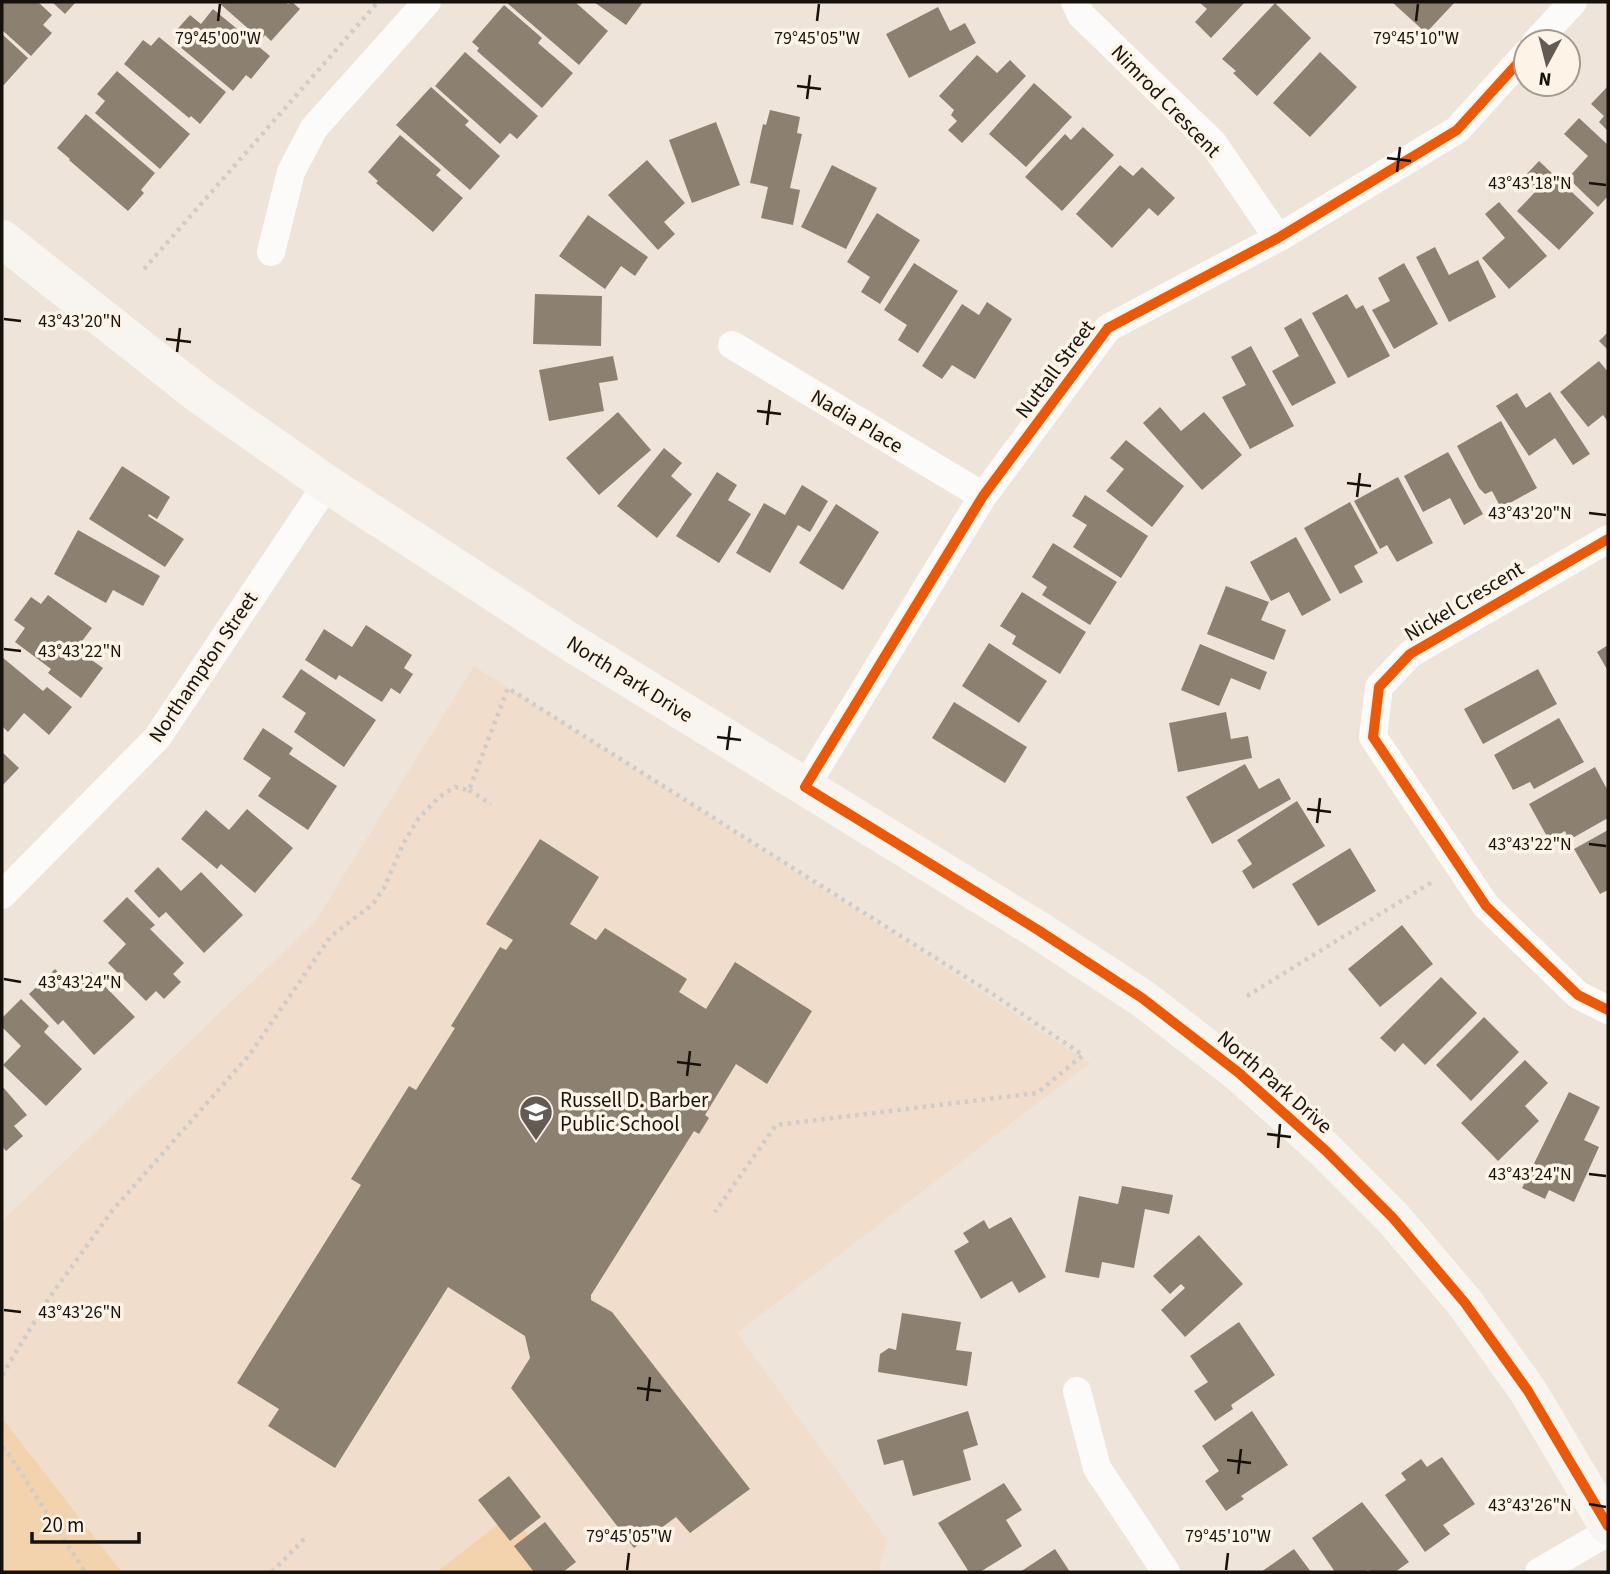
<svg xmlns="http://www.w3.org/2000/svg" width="1610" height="1574" font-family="'Source Sans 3',sans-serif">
  <rect width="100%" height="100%" fill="#efe4d9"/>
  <path fill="#f0ddcb" d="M 474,666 L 893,934 L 1090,1063 L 737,1333 L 887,1540 L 878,1572 L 122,1572 L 2,1418 L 2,1221 L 315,922 Z"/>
  <path fill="#f3d2ae" d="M 2,1418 L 117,1566 L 122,1572 L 2,1572 Z
    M 511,1514 L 558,1572 L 437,1572 Z"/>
  <path fill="#8c8071" d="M 2,2 L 38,2 L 52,15 L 43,25 L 52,33 L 31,56 L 2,30 Z
    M 52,2 L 76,2 L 65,14 Z
    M 218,2 L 285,2 L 288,4 L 292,2 L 300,9 L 271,41 L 265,35 L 261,40 Z
    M 506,2 L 575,2 L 608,31 L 579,65 Z
    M 594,2 L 643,2 L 626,25 Z
    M 1199,2 L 1245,2 L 1211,38 L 1195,22 L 1207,9 Z
    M 1392,2 L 1455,2 L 1426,33 Z
    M 1275,3 L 1311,38 L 1257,96 L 1233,73 L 1236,71 L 1222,59 Z
    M 504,5 L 542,38 L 538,43 L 573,73 L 542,108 L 477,51 L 479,48 L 472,42 Z
    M 938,7 L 950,31 L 965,23 L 976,43 L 909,78 L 886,34 Z
    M 213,9 L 270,56 L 251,79 L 246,75 L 233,91 L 179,46 L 182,42 L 173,34 L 190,15 L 201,24 Z
    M 2,34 L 28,58 L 2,87 Z
    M 159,37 L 226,92 L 200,124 L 191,116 L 189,118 L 124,64 L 143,40 L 151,46 Z
    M 465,52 L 538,116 L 517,139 L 510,133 L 500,144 L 435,86 Z
    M 1320,52 L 1357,87 L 1310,137 L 1273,103 Z
    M 977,55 L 997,73 L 1010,60 L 1026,76 L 962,143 L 948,130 L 957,121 L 951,115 L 954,110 L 939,96 Z
    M 117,71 L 190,134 L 160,169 L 95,113 L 105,101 L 97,94 Z
    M 1034,83 L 1072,117 L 1026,167 L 989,134 Z
    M 1608,86 L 1608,131 L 1599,122 L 1604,116 L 1591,104 Z
    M 431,87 L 469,121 L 465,125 L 500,156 L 470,190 L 396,125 Z
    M 770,110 L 800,117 L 797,133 L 802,134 L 790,188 L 800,190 L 793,225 L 761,218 L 768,187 L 750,183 L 763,124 L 766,125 Z
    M 86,114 L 155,173 L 141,190 L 144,193 L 128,211 L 69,160 L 70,159 L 57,148 Z
    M 1579,118 L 1608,145 L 1608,196 L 1598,207 L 1568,178 L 1588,156 L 1564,134 Z
    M 716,122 L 740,185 L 692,203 L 669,140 Z
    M 1083,127 L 1114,155 L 1062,211 L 1025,177 L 1065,134 L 1071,140 Z
    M 400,135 L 441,170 L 436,175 L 463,198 L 433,232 L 376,183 L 378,181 L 368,172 Z
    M 647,160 L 685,203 L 664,222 L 675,234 L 658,250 L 608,195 Z
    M 1539,161 L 1594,213 L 1559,250 L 1517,211 L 1536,191 L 1523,178 Z
    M 832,165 L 877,188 L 846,249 L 801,227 Z
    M 1120,165 L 1133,176 L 1142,167 L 1175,198 L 1158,216 L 1149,208 L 1112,248 L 1076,214 Z
    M 1499,202 L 1547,256 L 1509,289 L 1482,258 L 1505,238 L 1485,214 Z
    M 877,213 L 920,240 L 880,304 L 861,292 L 870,277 L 847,262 Z
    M 588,215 L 648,257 L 635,276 L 621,266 L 605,289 L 559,256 Z
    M 1435,247 L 1449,275 L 1478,260 L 1496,297 L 1449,322 L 1416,257 Z
    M 914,263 L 958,291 L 918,353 L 898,340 L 907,325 L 884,310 Z
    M 1404,263 L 1438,324 L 1394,349 L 1372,310 L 1390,301 L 1378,278 Z
    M 535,294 L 602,296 L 601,346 L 533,344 Z
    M 1347,294 L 1356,309 L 1363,305 L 1390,356 L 1348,378 L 1312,313 Z
    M 987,302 L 1012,319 L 975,379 L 952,365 L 942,379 L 922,366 L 962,304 L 979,315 Z
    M 1301,318 L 1336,383 L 1292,406 L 1272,371 L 1299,356 L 1284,328 Z
    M 1608,332 L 1608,350 L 1599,341 Z
    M 1251,346 L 1294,426 L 1250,449 L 1222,397 L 1246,385 L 1231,357 Z
    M 613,356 L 618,380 L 599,383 L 604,411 L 549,421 L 539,370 Z
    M 1599,361 L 1608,372 L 1608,422 L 1603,415 L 1588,427 L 1560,392 Z
    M 1550,392 L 1590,454 L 1573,465 L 1555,438 L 1529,456 L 1496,406 L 1517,393 L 1526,408 Z
    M 1160,407 L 1181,431 L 1204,412 L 1242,455 L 1202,490 L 1143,423 Z
    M 618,412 L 651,450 L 599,495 L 566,458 Z
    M 1501,421 L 1537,488 L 1501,508 L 1492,491 L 1485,494 L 1479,488 L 1457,446 Z
    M 1126,440 L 1184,486 L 1152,527 L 1106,491 L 1124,469 L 1110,458 Z
    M 664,448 L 682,463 L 671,476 L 692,494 L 657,538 L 617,506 Z
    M 1448,452 L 1483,514 L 1464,525 L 1450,498 L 1423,512 L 1404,476 Z
    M 122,466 L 170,497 L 157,519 L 149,514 L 148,516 L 184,539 L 165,567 L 89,519 Z
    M 717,472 L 737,485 L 728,500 L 751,514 L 719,563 L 676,536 Z
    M 1398,477 L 1433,543 L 1397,562 L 1387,545 L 1380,549 L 1354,501 Z
    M 802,485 L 828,501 L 810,532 L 798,525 L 770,573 L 736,553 L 764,503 L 785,515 Z
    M 1085,495 L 1148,536 L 1121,578 L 1073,547 L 1087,525 L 1072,516 Z
    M 1350,502 L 1378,553 L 1354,566 L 1363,582 L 1340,594 L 1304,528 Z
    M 836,504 L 879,532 L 843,590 L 799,563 Z
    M 78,530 L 160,576 L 143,606 L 113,590 L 106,603 L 54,574 Z
    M 1296,537 L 1331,600 L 1302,616 L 1289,592 L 1271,601 L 1250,562 Z
    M 1053,543 L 1117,582 L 1090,625 L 1042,595 L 1047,587 L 1032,577 Z
    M 1226,586 L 1269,602 L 1261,620 L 1286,630 L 1274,660 L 1207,634 Z
    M 1022,592 L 1086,632 L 1060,674 L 1012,644 L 1016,636 L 1000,626 Z
    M 48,595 L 92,628 L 76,649 L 103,668 L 81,698 L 48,673 L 51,669 L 15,642 L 25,628 L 14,620 L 31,597 L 41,604 Z
    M 366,625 L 412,655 L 404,668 L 413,674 L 400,694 L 391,688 L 382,702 L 339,675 L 336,680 L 305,660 L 324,629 L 352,647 Z
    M 989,643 L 1047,681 L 1019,723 L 962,686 Z
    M 1200,644 L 1267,672 L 1260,690 L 1231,678 L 1219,706 L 1181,690 Z
    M 1608,645 L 1608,671 L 1597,652 Z
    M 2,657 L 43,691 L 47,687 L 72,707 L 49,735 L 24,713 L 8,732 L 2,726 Z
    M 301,669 L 376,720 L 344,767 L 294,732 L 306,713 L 282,697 Z
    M 1538,669 L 1557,704 L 1483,744 L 1464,709 Z
    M 954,702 L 1027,747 L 1005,783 L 932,738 Z
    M 1226,712 L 1231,739 L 1248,736 L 1252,758 L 1178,772 L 1169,723 Z
    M 1559,718 L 1584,762 L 1534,789 L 1530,782 L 1513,790 L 1494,755 Z
    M 263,728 L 293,748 L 289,754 L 337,786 L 308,830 L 258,796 L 271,778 L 243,759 Z
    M 2,752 L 19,768 L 2,786 Z
    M 1245,764 L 1259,789 L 1279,778 L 1291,799 L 1212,844 L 1186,797 Z
    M 1595,767 L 1608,791 L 1608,818 L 1569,840 L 1565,831 L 1549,840 L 1529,804 Z
    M 1297,801 L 1325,846 L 1253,889 L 1242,871 L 1252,864 L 1237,840 Z
    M 247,809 L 293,848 L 255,893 L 221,864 L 217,869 L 181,839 L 206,810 L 229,830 Z
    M 1608,830 L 1608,890 L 1600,894 L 1574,849 Z
    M 540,839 L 599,877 L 570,924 L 596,940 L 605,928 L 687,979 L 679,992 L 706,1009 L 735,962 L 812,1011 L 767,1084 L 736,1064 L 705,1115 L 709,1118 L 699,1134 L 694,1131 L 591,1295 L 591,1300 L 612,1312 L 750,1489 L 690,1533 L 676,1517 L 634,1548 L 511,1388 L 530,1358 L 525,1336 L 448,1287 L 335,1468 L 268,1426 L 279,1409 L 237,1383 L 361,1185 L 351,1179 L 409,1086 L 416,1090 L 455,1028 L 451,1026 L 500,947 L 506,950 L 513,940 L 486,924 Z
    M 1350,848 L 1376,891 L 1318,926 L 1292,884 Z
    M 158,867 L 181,891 L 201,872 L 243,915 L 204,953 L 166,912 L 159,918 L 134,891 Z
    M 127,897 L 155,925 L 150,929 L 184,963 L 173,974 L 181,982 L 164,999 L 156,991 L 146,1001 L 108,963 L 126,944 L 103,921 Z
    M 1402,925 L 1433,964 L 1380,1007 L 1348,969 Z
    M 55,969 L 73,989 L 91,972 L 135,1017 L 94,1055 L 63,1020 L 58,1025 L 29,994 Z
    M 1441,977 L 1477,1013 L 1425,1065 L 1403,1043 L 1395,1052 L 1380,1038 Z
    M 21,999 L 49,1026 L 44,1032 L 82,1069 L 46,1106 L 3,1065 L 21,1046 L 2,1027 L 2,1018 Z
    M 1484,1017 L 1519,1052 L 1471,1101 L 1436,1065 Z
    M 1525,1060 L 1548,1083 L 1525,1106 L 1539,1121 L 1498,1161 L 1461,1123 Z
    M 2,1086 L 27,1115 L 14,1126 L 23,1136 L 6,1151 L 2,1146 Z
    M 1569,1092 L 1600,1107 L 1584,1140 L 1599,1147 L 1574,1202 L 1549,1190 L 1545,1199 L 1522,1188 Z
    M 1122,1186 L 1173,1195 L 1169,1214 L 1145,1209 L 1134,1268 L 1102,1262 L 1099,1278 L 1065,1272 L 1079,1196 L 1118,1204 Z
    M 1011,1217 L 1046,1277 L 1019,1293 L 1012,1281 L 981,1299 L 954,1251 L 969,1242 L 963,1233 L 984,1220 L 989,1229 Z
    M 1199,1235 L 1243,1284 L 1185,1337 L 1161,1310 L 1185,1288 L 1181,1284 L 1170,1294 L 1153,1276 Z
    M 902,1313 L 961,1322 L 956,1350 L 972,1352 L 967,1386 L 878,1372 L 880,1354 L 889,1348 L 896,1350 Z
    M 1239,1322 L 1275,1375 L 1231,1405 L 1233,1409 L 1215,1421 L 1194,1391 L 1208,1382 L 1190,1356 Z
    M 968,1411 L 978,1445 L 963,1450 L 971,1480 L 913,1496 L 903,1460 L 884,1465 L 877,1440 Z
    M 1252,1411 L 1288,1465 L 1241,1496 L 1244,1499 L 1226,1511 L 1205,1481 L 1219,1471 L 1202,1446 Z
    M 1442,1457 L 1475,1504 L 1443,1525 L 1450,1534 L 1425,1552 L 1385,1495 L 1406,1480 L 1401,1473 L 1421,1459 L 1427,1467 Z
    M 509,1476 L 541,1517 L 510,1541 L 478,1500 Z
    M 1004,1483 L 1022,1510 L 1006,1520 L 1022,1546 L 980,1572 L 969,1572 L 938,1523 Z
    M 1362,1502 L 1409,1562 L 1395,1572 L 1370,1572 L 1368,1570 L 1364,1572 L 1335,1572 L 1312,1538 Z
    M 545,1522 L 576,1562 L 563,1572 L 534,1572 L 514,1546 Z
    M 1055,1549 L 1070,1572 L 1020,1572 Z
    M 1294,1549 L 1311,1572 L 1261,1572 Z"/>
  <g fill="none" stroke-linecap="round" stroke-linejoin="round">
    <path stroke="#d0ccc9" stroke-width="4.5" stroke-dasharray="3.5 5" stroke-linecap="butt" d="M 144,269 L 378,2
      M 469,790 L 491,804
      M 1247,996 L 1432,882
      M 2,1375 L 49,1298 L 112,1211 L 250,1054 L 331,936 L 373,904 L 384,888 L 403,844 L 418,819 L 439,797 L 455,787 L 469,790 L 508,688 L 991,993 L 1083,1055 L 1037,1093 L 776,1125 L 715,1212
      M 2,1447 L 10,1456 L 85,1572
      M 272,1572 L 305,1538"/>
    <path stroke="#fdfbf9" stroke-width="28" d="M 1075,2 L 1081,15 L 1213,143 L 1278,238
      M 1536,42 L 1573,2
      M 271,252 L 291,172 L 314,128 L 427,2
      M 732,345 L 983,496
      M 1608,539 L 1410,654 L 1379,687 L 1373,737 L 1486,906 L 1578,995 L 1608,1010
      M 805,787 L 983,496 L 1108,328 L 1278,238 L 1457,130 L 1526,54
      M 2,895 L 157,738 L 327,484
      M 1077,1391 L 1097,1468 L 1166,1572
      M 1539,1572 L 1608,1532"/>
    <path stroke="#f8f5f1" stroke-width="38" d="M 2,239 L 201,396 L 327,484 L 567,640 L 1038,930 L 1142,998 L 1239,1073 L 1325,1150 L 1393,1218 L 1465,1303 L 1528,1391 L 1608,1526"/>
    <g stroke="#fef3e7" stroke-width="15">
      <path id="cycleway" d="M 1526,54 L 1457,130 L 1278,238 L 1108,328 L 983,496 L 805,787 L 1038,930 L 1142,998 L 1239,1073 L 1325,1150 L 1393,1218 L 1465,1303 L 1528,1391 L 1608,1526
        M 1608,539 L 1410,654 L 1379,687 L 1373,737 L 1486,906 L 1578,995 L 1608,1010"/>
    </g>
    <use href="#cycleway" stroke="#e8590c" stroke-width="10"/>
  </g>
  <path fill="none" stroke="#17110b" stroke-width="2.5" d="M 218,21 L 220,4M 817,21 L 819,4M 1416,21 L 1418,4M 797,86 L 821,89M 807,99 L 810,75M 1387,158 L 1411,161M 1397,172 L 1400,147M 1589,183 L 1606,185M 4,319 L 21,321M 166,339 L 191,342M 177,352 L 180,328M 757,411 L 781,414M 767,425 L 770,400M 1347,483 L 1371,486M 1357,497 L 1360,473M 1589,513 L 1606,515M 4,649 L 21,651M 717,737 L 741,740M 727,750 L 730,726M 1307,809 L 1331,812M 1317,823 L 1320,798M 1589,844 L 1606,846M 4,979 L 21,982M 677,1062 L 701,1065M 687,1076 L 690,1051M 1267,1134 L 1291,1137M 1278,1148 L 1280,1124M 1589,1174 L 1606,1176M 4,1310 L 21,1312M 637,1388 L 661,1391M 647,1401 L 650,1377M 1227,1460 L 1251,1463M 1238,1474 L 1241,1449M 1589,1504 L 1606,1507M 627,1570 L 629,1553M 1226,1570 L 1228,1553"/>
  <defs>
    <g id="school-pin" transform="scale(1.75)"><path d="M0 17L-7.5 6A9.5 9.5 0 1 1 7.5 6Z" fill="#635b53" stroke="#fef3e7"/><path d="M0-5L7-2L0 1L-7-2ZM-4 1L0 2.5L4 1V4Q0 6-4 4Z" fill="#fff"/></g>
  </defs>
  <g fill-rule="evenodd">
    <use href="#school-pin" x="536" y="1112"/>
  </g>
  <g text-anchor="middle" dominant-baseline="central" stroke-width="7" stroke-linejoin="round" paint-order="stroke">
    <g font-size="21" fill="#17110b" stroke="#fef3e7">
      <text transform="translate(1166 101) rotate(46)">Nimrod Crescent</text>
      <text transform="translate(1055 369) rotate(-53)">Nuttall Street</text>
      <text transform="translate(857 421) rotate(31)">Nadia Place</text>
      <text transform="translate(1464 601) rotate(-31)">Nickel Crescent</text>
      <text transform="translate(203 667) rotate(-56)">Northampton Street</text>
      <text transform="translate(630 679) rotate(32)">North Park Drive</text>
      <text transform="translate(1275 1082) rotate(41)">North Park Drive</text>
    </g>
    <g font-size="21" fill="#17110b" stroke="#fef3e7" text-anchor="start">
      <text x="560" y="1100">Russell D. Barber<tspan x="560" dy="24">Public School</tspan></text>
    </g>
  </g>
  <g font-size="18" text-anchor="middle" fill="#17110b" stroke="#fef3e7" stroke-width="7" stroke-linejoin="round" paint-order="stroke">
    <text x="218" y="44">79°45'00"W</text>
    <text x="817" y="44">79°45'05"W</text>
    <text x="1416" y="44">79°45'10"W</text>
    <text x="1530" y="189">43°43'18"N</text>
    <text x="80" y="327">43°43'20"N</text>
    <text x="1530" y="519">43°43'20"N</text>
    <text x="80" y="657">43°43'22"N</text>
    <text x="1530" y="850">43°43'22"N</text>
    <text x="80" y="988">43°43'24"N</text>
    <text x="1530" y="1180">43°43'24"N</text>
    <text x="80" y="1318">43°43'26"N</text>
    <text x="1530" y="1511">43°43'26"N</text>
    <text x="629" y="1542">79°45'05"W</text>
    <text x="1228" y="1542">79°45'10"W</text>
  </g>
  <rect width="1610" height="1574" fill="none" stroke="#17110b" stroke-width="7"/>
  <g transform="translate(1547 63) rotate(187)"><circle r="33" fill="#fef3e7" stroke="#a2998f" stroke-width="2"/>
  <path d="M0-5L12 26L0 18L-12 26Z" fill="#635b53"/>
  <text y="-10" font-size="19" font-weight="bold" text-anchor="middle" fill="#17110b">N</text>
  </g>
  <path d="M32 1532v10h107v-10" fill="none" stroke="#17110b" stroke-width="3.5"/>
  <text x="42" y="1532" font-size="21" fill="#17110b" stroke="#fef3e7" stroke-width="5" paint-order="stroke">20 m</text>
</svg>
